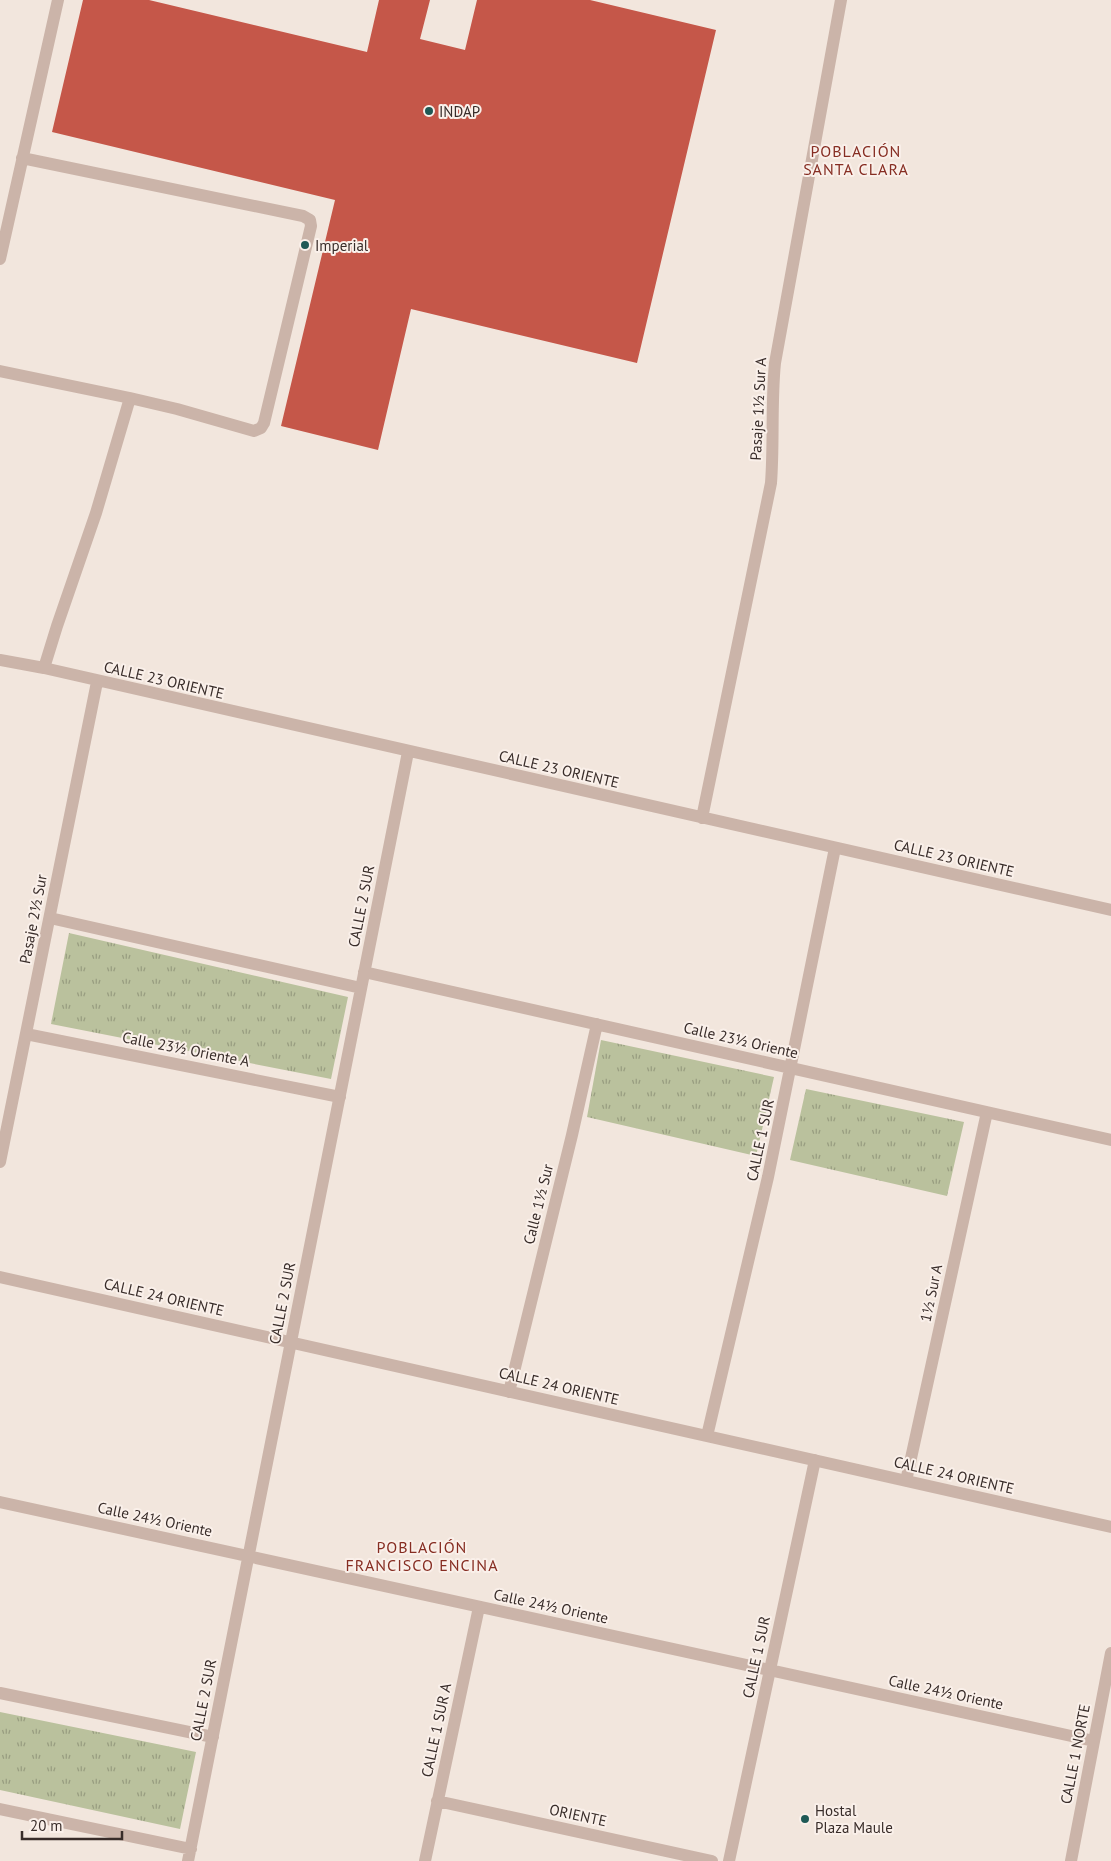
<svg xmlns="http://www.w3.org/2000/svg" width="1111" height="1861" font-family="'PT Sans',sans-serif">
  <defs>
    <pattern id="park-tufts" width="24" height="20" patternUnits="userSpaceOnUse" patternTransform="scale(1.25)"><rect width="24" height="20" fill="#bac19d"/><path d="M3 7l-1-3M5 7V3M7 7l1-3M15 17l-1-3M17 17v-4M19 17l1-3" fill="none" stroke="#989d80"/></pattern>
  </defs>
  <rect width="100%" height="100%" fill="#f2e6dd"/>
  <path fill="url(#park-tufts)" d="M 69,933 L 348,997 L 331,1079 L 51,1024 Z
    M 601,1040 L 774,1077 L 756,1156 L 587,1117 Z
    M 806,1089 L 964,1122 L 947,1196 L 790,1160 Z
    M 0,1712 L 196,1752 L 180,1829 L 0,1790 Z"/>
  <path fill="#c55749" d="M 83,0 L 149,0 L 367,52 L 379,0 L 430,0 L 420,39 L 465,50 L 477,0 L 590,0 L 716,30 L 637,363 L 411,309 L 378,450 L 281,426 L 335,200 L 52,132 Z"/>
  <g fill="none" stroke-linecap="round" stroke-linejoin="round">
    <path stroke="#cbb4a9" stroke-width="12" d="M 22,158 L 303,216 L 310,220 L 311,226 L 264,423 L 261,428 L 254,431 L 177,409 L 130,398
      M 0,259 L 58,0
      M 0,371 L 130,398 L 96,513 L 57,626 L 44,668
      M 0,660 L 44,668 L 1111,910
      M 702,818 L 771,483 C 774,443 771,403 775,363 L 841,0
      M 50,918 L 361,988
      M 364,972 L 1111,1140
      M 26,1034 L 340,1097
      M 0,1162 L 97,682
      M 0,1277 L 1111,1527
      M 509,1392 L 572,1135 L 597,1024
      M 707,1436 L 768,1177 L 835,848
      M 906,1481 L 987,1112
      M 0,1502 L 1094,1741
      M 0,1693 L 213,1737
      M 437,1801 L 712,1861
      M 0,1809 L 191,1849
      M 188,1861 L 408,752
      M 425,1861 L 479,1607
      M 729,1861 L 815,1460
      M 1071,1861 L 1111,1653"/>
  </g>
  <g fill="#1f5955" stroke="#faf0ea" stroke-width="2">
    <circle cx="429" cy="111" r="5"/>
    <circle cx="305" cy="245" r="5"/>
    <circle cx="805" cy="1819" r="5"/>
  </g>
  <g text-anchor="middle" dominant-baseline="central" stroke-width="4" stroke-linejoin="round" paint-order="stroke">
    <g font-size="15" fill="#382c29" stroke="#faf0ea" text-anchor="start">
      <text x="439" y="111">INDAP</text>
      <text x="315" y="245">Imperial</text>
      <text x="815" y="1810">Hostal<tspan x="815" dy="17">Plaza Maule</tspan></text>
    </g>
    <g font-size="15" fill="#382c29" stroke="#faf0ea">
      <text transform="translate(758 409) rotate(-87)">Pasaje 1½ Sur A</text>
      <text transform="translate(164 680) rotate(13)">CALLE 23 ORIENTE</text>
      <text transform="translate(559 769) rotate(13)">CALLE 23 ORIENTE</text>
      <text transform="translate(954 858) rotate(13)">CALLE 23 ORIENTE</text>
      <text transform="translate(361 906) rotate(-79)">CALLE 2 SUR</text>
      <text transform="translate(33 919) rotate(-79)">Pasaje 2½ Sur</text>
      <text transform="translate(741 1040) rotate(13)">Calle 23½ Oriente</text>
      <text transform="translate(186 1049) rotate(11)">Calle 23½ Oriente A</text>
      <text transform="translate(760 1140) rotate(-78)">CALLE 1 SUR</text>
      <text transform="translate(538 1204) rotate(-76)">Calle 1½ Sur</text>
      <text transform="translate(931 1293) rotate(-78)">1½ Sur A</text>
      <text transform="translate(164 1297) rotate(13)">CALLE 24 ORIENTE</text>
      <text transform="translate(282 1303) rotate(-79)">CALLE 2 SUR</text>
      <text transform="translate(559 1386) rotate(13)">CALLE 24 ORIENTE</text>
      <text transform="translate(954 1475) rotate(13)">CALLE 24 ORIENTE</text>
      <text transform="translate(155 1519) rotate(12)">Calle 24½ Oriente</text>
      <text transform="translate(551 1606) rotate(12)">Calle 24½ Oriente</text>
      <text transform="translate(756 1657) rotate(-78)">CALLE 1 SUR</text>
      <text transform="translate(946 1692) rotate(12)">Calle 24½ Oriente</text>
      <text transform="translate(203 1700) rotate(-79)">CALLE 2 SUR</text>
      <text transform="translate(436 1730) rotate(-78)">CALLE 1 SUR A</text>
      <text transform="translate(1075 1754) rotate(-79)">CALLE 1 NORTE</text>
      <text transform="translate(578 1815) rotate(12)">ORIENTE</text>
    </g>
    <g font-size="16" letter-spacing="1" fill="#862d22" stroke="#faf0ea">
      <text x="856" y="151">POBLACIÓN<tspan x="856" dy="18">SANTA CLARA</tspan></text>
      <text x="422" y="1547">POBLACIÓN<tspan x="422" dy="18">FRANCISCO ENCINA</tspan></text>
    </g>
  </g>
  <path d="M22 1831v8h100v-8" fill="none" stroke="#382c29" stroke-width="2.5"/>
  <text x="30" y="1831" font-size="15" fill="#382c29" stroke="#faf0ea" stroke-width="4" paint-order="stroke">20 m</text>
</svg>
